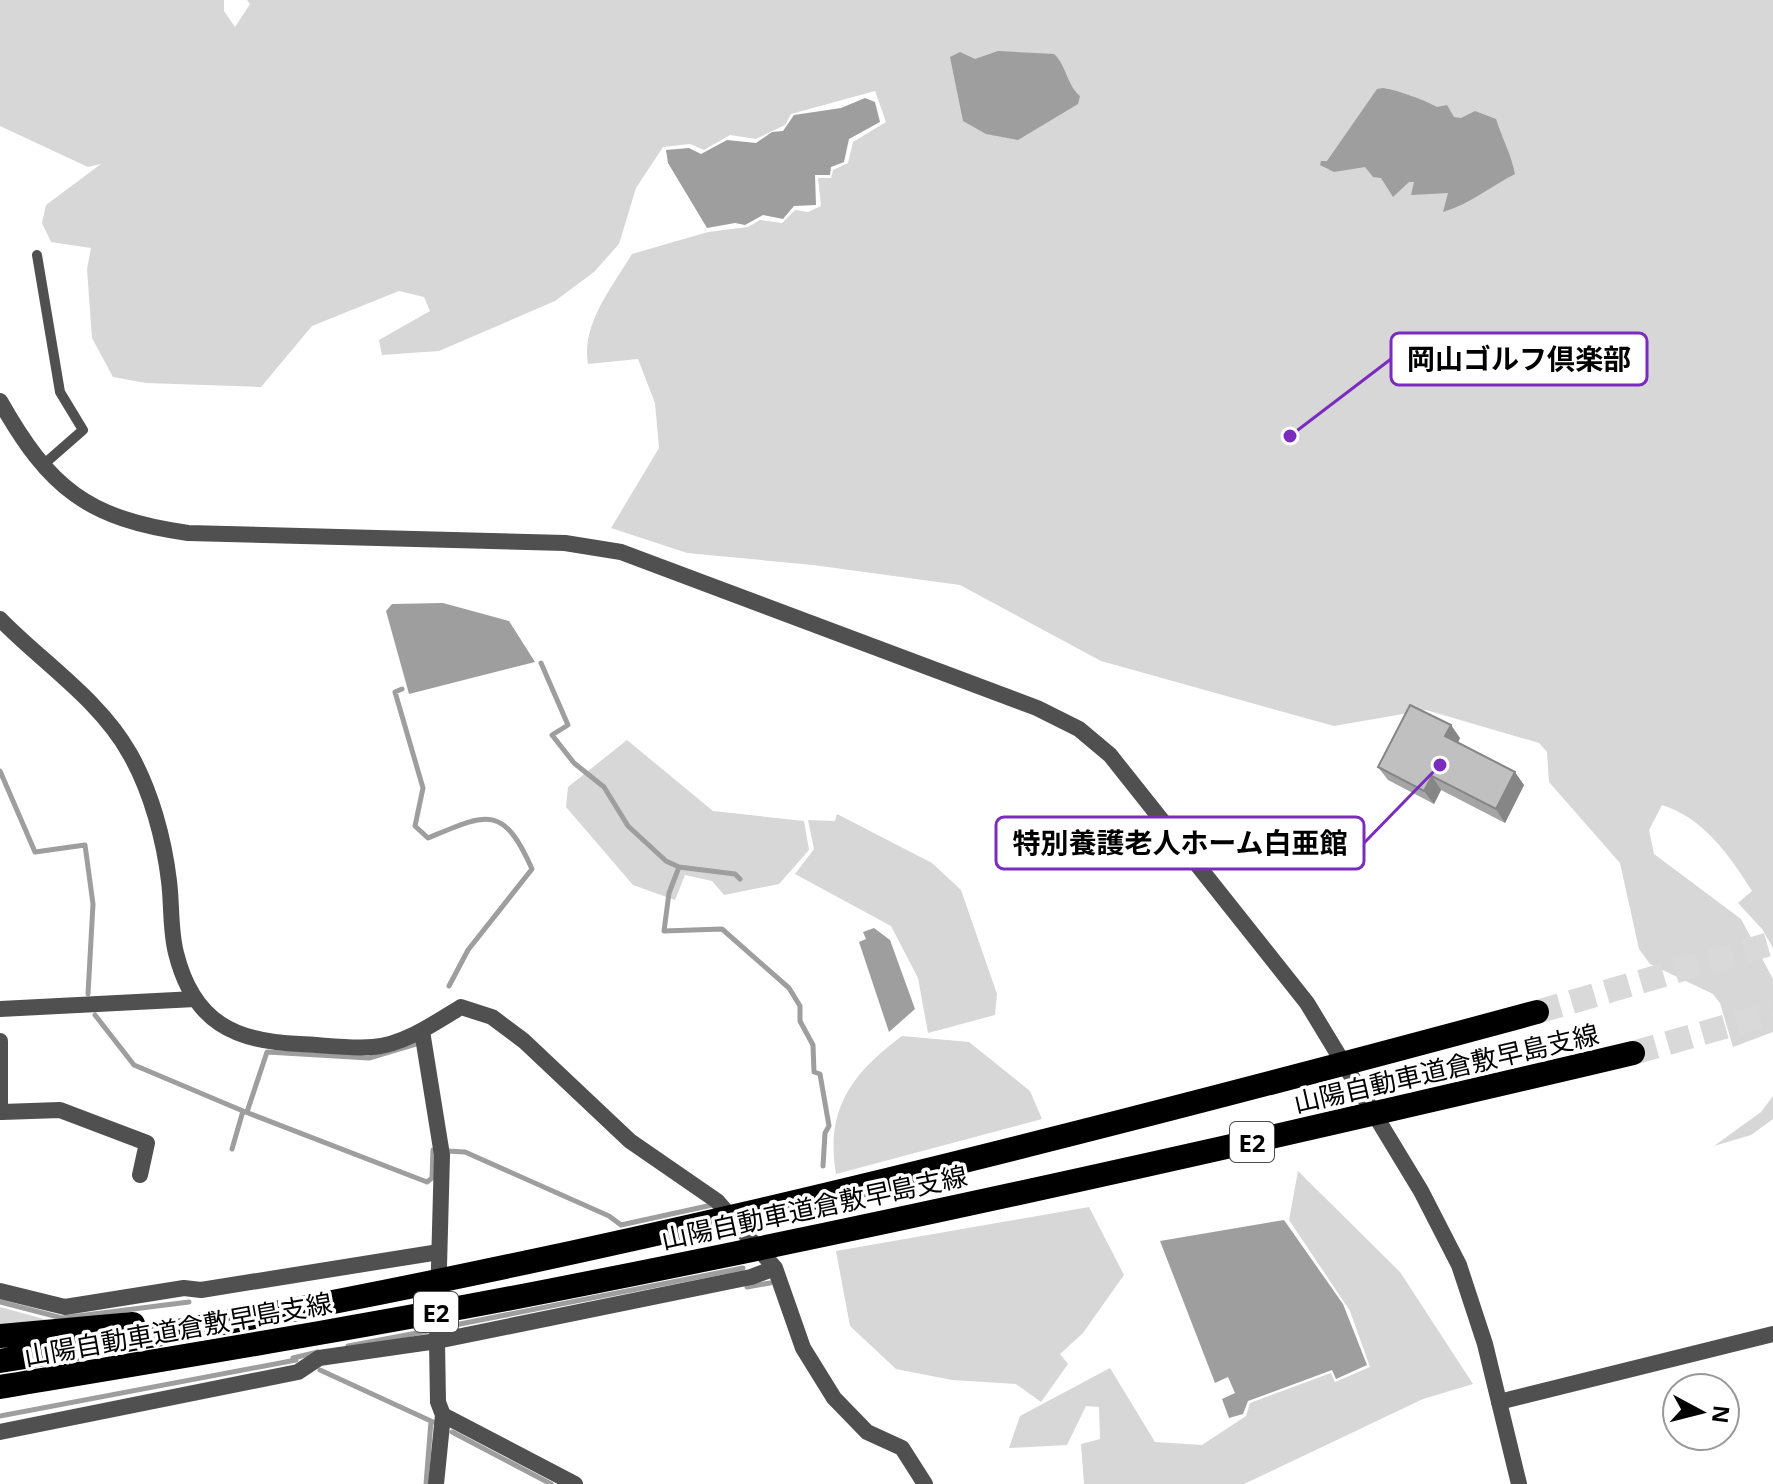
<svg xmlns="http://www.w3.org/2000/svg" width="1773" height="1484" font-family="'Open Sans','Noto Sans JP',sans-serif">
  <rect width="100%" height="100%" fill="#fff"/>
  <path fill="#d7d7d7" d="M 0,0 L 224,0 L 224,11 L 235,27 L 250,4 L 247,0 L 1773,0 L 1773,948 L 1762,929 L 1738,903 L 1752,891 C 1729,855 1704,818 1662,805 L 1649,830 L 1654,854 L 1741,919 L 1773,979 L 1773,1032 L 1733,1047 L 1720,1003 L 1713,994 L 1650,964 L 1639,949 L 1620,863 L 1549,782 L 1547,752 L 1539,743 L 1426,710 L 1334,726 L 1101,661 L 960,585 L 813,565 L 687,553 L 611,528 L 659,448 L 655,403 L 638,359 L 588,364 C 581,325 612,287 632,254 L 708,232 L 748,227 L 760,220 L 782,223 L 795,210 L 808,212 L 821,206 L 818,178 L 831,178 L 833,170 L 848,163 L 853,142 L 886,122 L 875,91 L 791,114 L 785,125 L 756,139 L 730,135 L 704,150 L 690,144 L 663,147 L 636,188 L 619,244 L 594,272 L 555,301 L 439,351 L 382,355 L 379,340 L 430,311 L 424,297 L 399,291 L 312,326 L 261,387 L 146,383 L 113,377 L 92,338 L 87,269 L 91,248 L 51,242 L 42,223 L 46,205 L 101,164 L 88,167 L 0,126 Z
    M 627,740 L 713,811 L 804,821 L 809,850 L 779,884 L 724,895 L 712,881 L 685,875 L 675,900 L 633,885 L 566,807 L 568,787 Z
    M 837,814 L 932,863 L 961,890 L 997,994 L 995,1015 L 928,1033 L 918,978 L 891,926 L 795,874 L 814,849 L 808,820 L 835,821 Z
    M 902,1036 L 969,1042 L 1030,1091 L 1042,1119 L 836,1174 C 825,1110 851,1074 902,1036 Z
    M 1773,1096 L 1773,1119 L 1751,1135 L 1714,1146 L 1761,1112 Z
    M 1298,1171 L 1400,1272 L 1473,1384 L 1423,1399 L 1244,1484 L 1084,1484 L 1081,1444 L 1100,1439 L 1099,1407 L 1086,1406 L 1067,1445 L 1009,1448 L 1020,1416 L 1110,1368 L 1155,1442 L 1202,1445 L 1246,1416 L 1250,1403 L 1331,1373 L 1335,1382 L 1370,1367 L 1350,1311 L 1289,1220 Z
    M 1089,1207 L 1124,1275 L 1083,1333 L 1060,1354 L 1068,1364 L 1041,1402 L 1016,1384 L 952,1380 L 896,1369 L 850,1326 L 836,1251 Z
    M 0,1307 L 55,1322 L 0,1325 Z"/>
  <path fill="#9e9e9e" d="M 998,51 L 1054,54 C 1067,66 1066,84 1080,96 L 1078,104 L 1018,140 L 986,134 L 963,121 L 950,57 L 960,52 L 975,59 Z
    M 1383,88 C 1400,91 1422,99 1437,107 L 1447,105 L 1454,117 L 1461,118 L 1475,111 L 1496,119 C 1502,138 1511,154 1515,174 C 1491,186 1470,204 1443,212 L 1448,193 L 1411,195 L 1414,182 L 1409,182 L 1393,197 L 1381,178 L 1373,177 L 1365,167 L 1334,172 L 1320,165 L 1321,161 L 1327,161 L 1377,89 Z
    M 865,98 L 875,102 L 880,122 L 849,139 L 844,162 L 831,167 L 830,175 L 815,175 L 816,205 L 794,206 L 783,219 L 763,215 L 745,225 L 735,223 L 707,228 L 668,163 L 666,150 L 689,148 L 701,154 L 727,140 L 756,143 L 772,132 L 783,131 L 794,115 L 841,108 Z
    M 443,603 L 509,621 L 535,662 L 409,694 L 386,611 L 392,604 Z
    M 874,928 L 890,940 L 915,1009 L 889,1032 L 859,942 L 866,939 L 863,932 Z
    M 1284,1220 L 1343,1304 L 1367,1365 L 1336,1379 L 1332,1370 L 1248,1401 L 1243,1414 L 1229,1418 L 1222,1399 L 1235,1393 L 1228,1377 L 1215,1383 L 1160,1241 Z"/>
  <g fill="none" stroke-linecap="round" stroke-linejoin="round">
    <path stroke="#9e9e9e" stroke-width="5" d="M 541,663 L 568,725 L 552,735 L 574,763 L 604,787 L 628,826 L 666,861 L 679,867 L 735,874 L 740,879
      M 402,689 L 395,692 L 423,788 L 415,826 L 428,838 C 486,814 503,803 532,869 L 468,950 L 449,986
      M 0,771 L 35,852 L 85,845 L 93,904 L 88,994
      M 679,867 L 669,893 L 664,931 L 722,929 L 789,988 L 800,1006 L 800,1021 L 813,1045 L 814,1072 L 820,1074 L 829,1126 L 825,1133 L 823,1166
      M 95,1015 L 134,1065 L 243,1111
      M 247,1112 L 267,1052 L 369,1058 L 416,1044
      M 232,1149 L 243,1111 L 427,1182 L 432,1178 L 433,1150 L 436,1150
      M 447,1151 L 465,1152 L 609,1216 L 621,1225 L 712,1205
      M 747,1287 L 770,1283
      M 0,1302 L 62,1318 L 189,1302
      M 445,1327 L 743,1268
      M 348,1346 L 433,1330
      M 293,1358 L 318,1352
      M 320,1370 L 433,1422
      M 0,1416 L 296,1360
      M 452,1432 L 551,1484
      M 426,1484 L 431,1421"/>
    <path stroke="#d9d9d9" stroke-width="24" stroke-dasharray="24 12" stroke-linecap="butt" d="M 1537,1012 L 1773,943
      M 1633,1053 L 1773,1013"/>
    <path stroke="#505050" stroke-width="10" d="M 37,255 L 60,392 L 83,430 L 43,465"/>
    <path stroke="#505050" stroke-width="16" d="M 0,619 C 43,663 100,700 130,754 C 151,791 164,839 169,881 C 172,904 170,930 176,953 C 193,1022 235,1042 300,1044 C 324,1045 349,1049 373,1047 C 403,1045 435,1023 461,1007 L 492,1017 L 524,1041 L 630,1141 L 717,1201 L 775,1268 L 803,1348 L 834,1398 L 867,1432 L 902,1448 L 925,1484
      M 0,1009 L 195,999
      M 422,1031 L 442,1155 L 437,1341 L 438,1402 L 443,1415 L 436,1484
      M 0,1041 L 0,1112
      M 2,1112 L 60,1110 L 147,1143 L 140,1175
      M 0,1291 L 65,1307 L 184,1288 L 201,1290 L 439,1252
      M 1499,1402 L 1773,1334
      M 443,1415 L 575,1484
      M 0,1432 L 298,1372 L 319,1358 L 437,1341 L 751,1277 L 775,1268"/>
    <path stroke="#505050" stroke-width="16" d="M 0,401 C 49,488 88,519 188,533 L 565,543 L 621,552 L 1037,708 L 1079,729 L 1110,755 L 1307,1003 L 1421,1191 L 1459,1265 L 1485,1344 L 1519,1484"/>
    <path stroke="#000" stroke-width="24" d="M 0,1336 L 133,1324
      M 0,1361 C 520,1279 1029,1149 1537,1012
      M 0,1387 C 184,1356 369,1326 553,1290 C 915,1219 1274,1138 1633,1053"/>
  </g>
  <path fill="#a5a5a5" d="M 1460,738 L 1458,743 L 1524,785 L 1505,823 L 1441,790 L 1434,804 L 1388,780 L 1378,767 Z"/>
  <path fill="#868686" d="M 1451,725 L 1460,738 L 1454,749 L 1445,736 Z
    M 1515,772 L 1524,785 L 1505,823 L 1496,809 Z
    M 1432,776 L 1441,790 L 1434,804 L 1424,791 Z"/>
  <path fill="#c0c0c0" stroke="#868686" stroke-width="2" d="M 1410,705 L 1451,725 L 1445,736 L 1515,772 L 1496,809 L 1432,776 L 1424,791 L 1378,767 Z"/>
  <g text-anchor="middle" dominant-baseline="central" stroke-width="7" stroke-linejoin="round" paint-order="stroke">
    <g fill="#fff" stroke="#4c4c4c" stroke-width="2">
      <rect x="1230" y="1122" width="44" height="40" rx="6"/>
      <rect x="414" y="1292" width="44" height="40" rx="6"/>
    </g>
    <g font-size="24" font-weight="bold" fill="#000">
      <text x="1252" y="1142">E2</text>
      <text x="436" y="1312">E2</text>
    </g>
    <g font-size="26" fill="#000" stroke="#fff">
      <text transform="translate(1446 1068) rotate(-13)">山陽自動車道倉敷早島支線</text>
      <text transform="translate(814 1207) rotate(-12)">山陽自動車道倉敷早島支線</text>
      <text transform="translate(178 1329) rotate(-10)">山陽自動車道倉敷早島支線</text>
    </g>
  </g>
  <path fill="none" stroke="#7b2cbf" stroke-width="3" d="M1290 436L1391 359M1440 765L1364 843"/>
  <g fill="#7b2cbf" stroke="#fff" stroke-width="3">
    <circle cx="1290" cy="436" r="8"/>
    <circle cx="1440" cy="765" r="8"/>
  </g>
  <g fill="#fff" stroke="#7b2cbf" stroke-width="3">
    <rect x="1391" y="333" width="256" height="52" rx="8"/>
    <rect x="996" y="817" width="368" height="52" rx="8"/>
  </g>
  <g font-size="28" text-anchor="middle" font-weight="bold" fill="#000">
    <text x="1519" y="369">岡山ゴルフ倶楽部</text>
    <text x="1180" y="853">特別養護老人ホーム白亜館</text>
  </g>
  <g transform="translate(1701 1412) rotate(97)"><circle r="38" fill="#ffffff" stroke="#999999" stroke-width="2"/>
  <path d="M0-6L14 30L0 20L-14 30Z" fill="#000000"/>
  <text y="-12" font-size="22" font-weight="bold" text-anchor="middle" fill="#000000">N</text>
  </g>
</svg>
